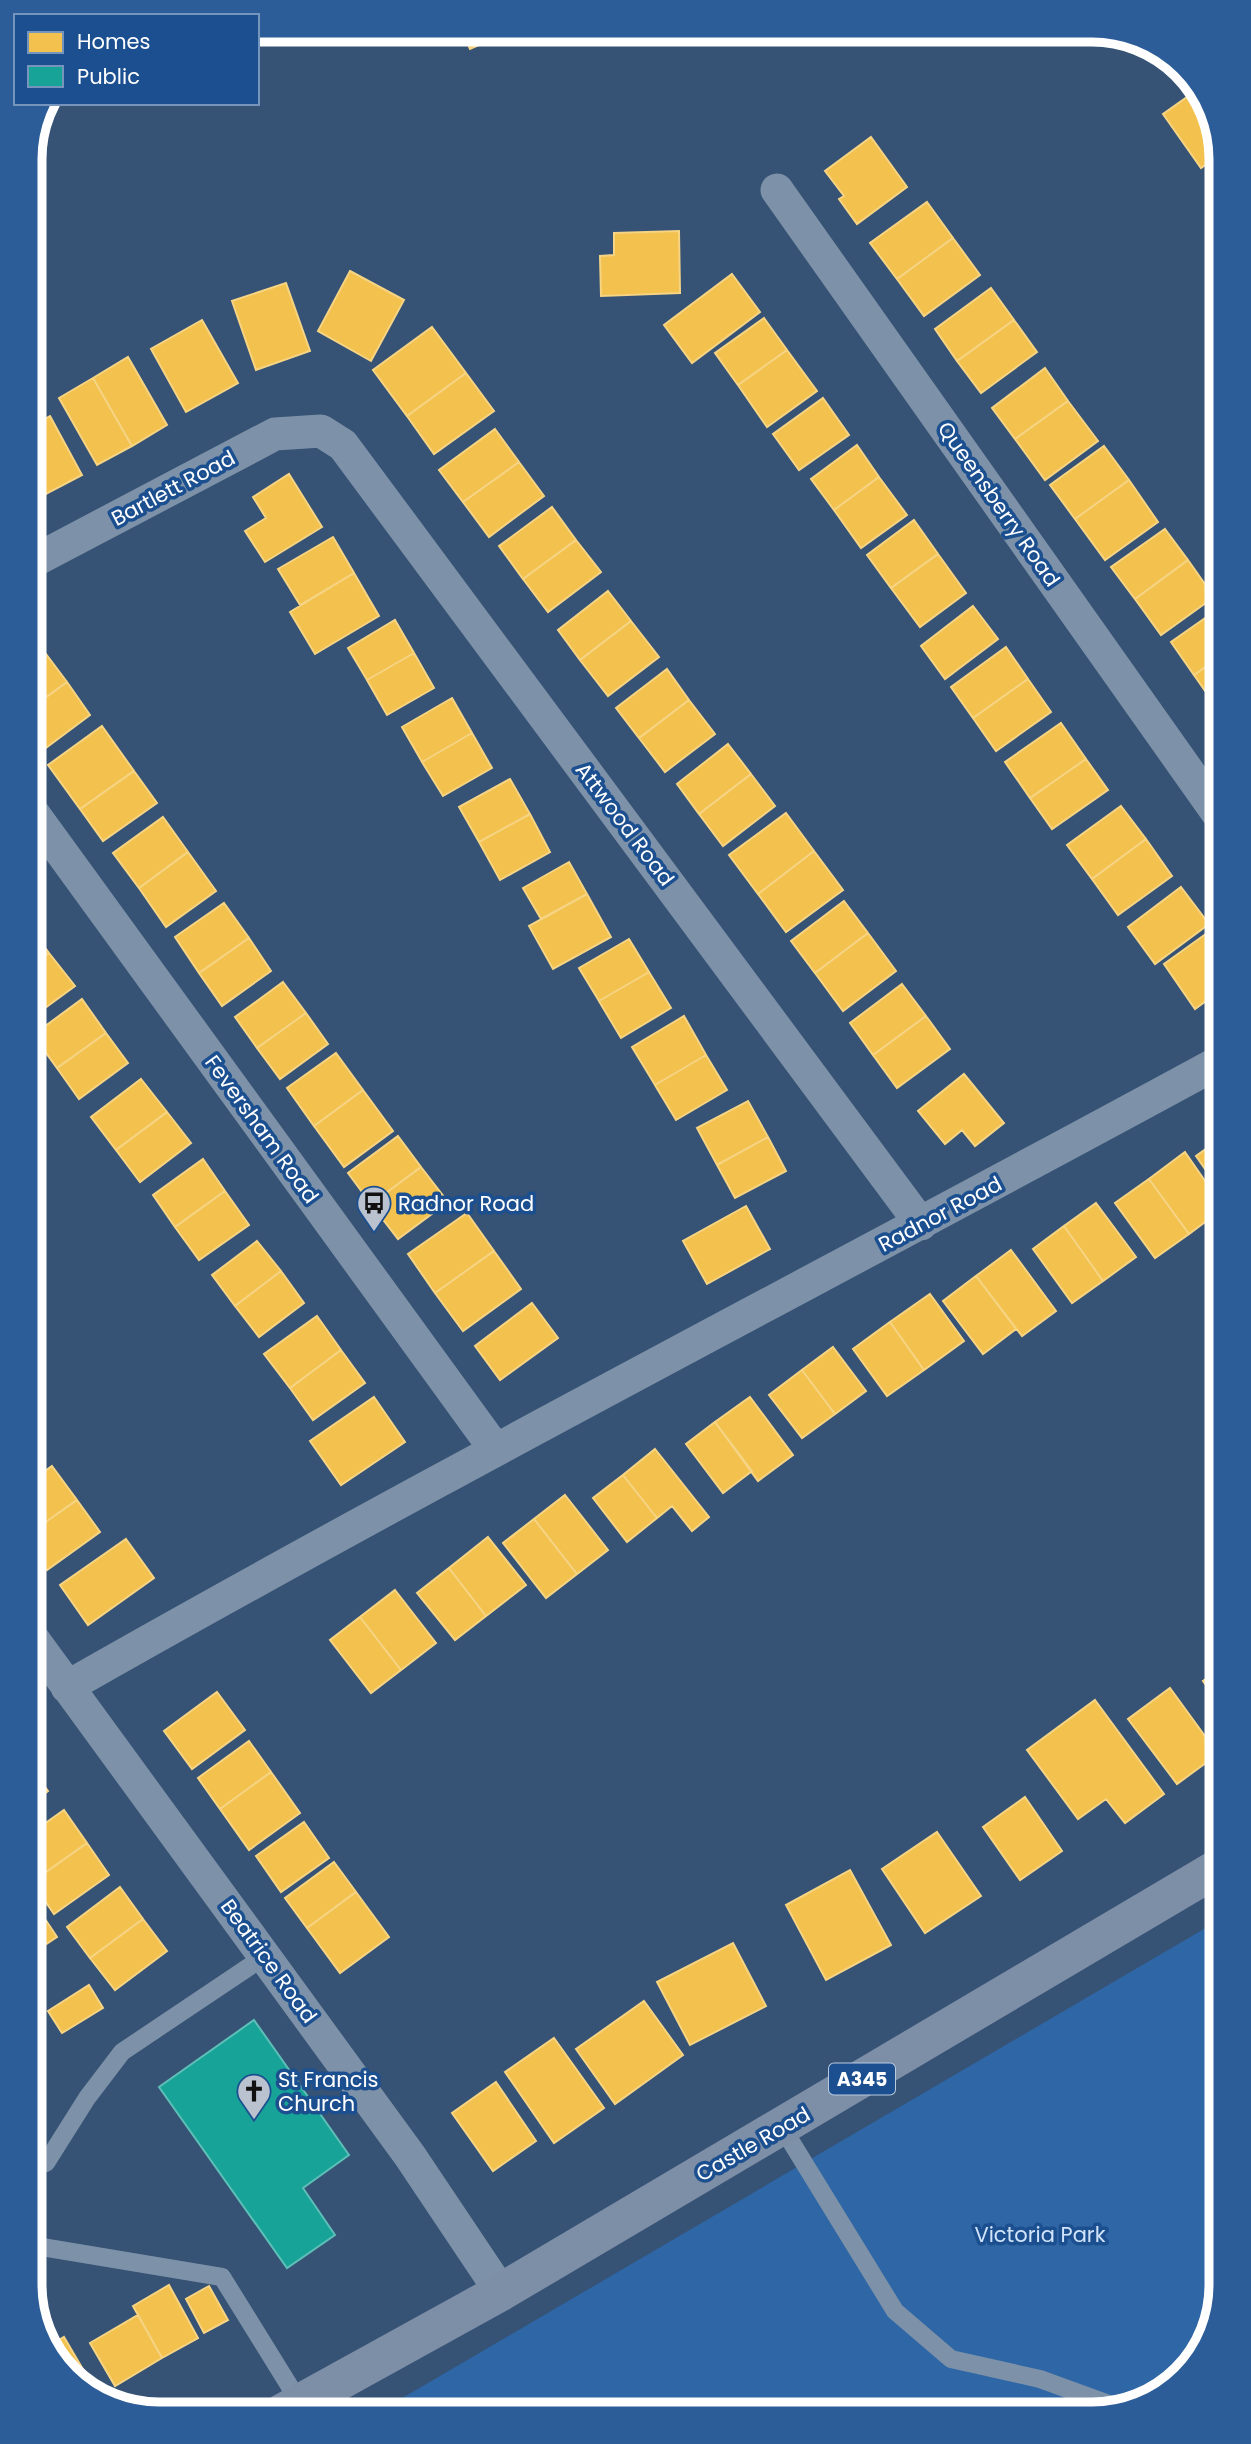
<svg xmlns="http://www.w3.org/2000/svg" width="1251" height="2444" font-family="Poppins,sans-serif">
  <rect width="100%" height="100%" fill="#365274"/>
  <path fill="#2f66a5" d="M 1221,1919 L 1221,2286 L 1199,2357 L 1141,2405 L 1092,2414 L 375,2414 Z"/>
  <path fill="#f2c14e" stroke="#f6d483" stroke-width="2" d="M 462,30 L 513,30 L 470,49 Z
    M 651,30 L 684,30 L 656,41 Z
    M 1197,90 L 1212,110 L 1220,154 L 1201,168 L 1163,114 Z
    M 871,137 L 907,187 L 857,224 L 839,199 L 844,196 L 825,171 Z
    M 927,202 L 953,238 L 897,279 L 870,243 Z
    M 679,231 L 680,293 L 601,296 L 600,256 L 614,255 L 614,233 Z
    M 953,238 L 980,275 L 924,316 L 897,279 Z
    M 350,271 L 404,300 L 371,361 L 318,331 Z
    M 732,274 L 760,312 L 692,363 L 664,325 Z
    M 286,283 L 310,351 L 256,370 L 232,301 Z
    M 991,288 L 1014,320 L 957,361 L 935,329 Z
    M 764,318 L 787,350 L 738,385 L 715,353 Z
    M 202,320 L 238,383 L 186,412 L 151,349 Z
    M 1014,320 L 1037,352 L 981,393 L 957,361 Z
    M 432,327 L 466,373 L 407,416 L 373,370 Z
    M 787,350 L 817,391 L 767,427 L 738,385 Z
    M 128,357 L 167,425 L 132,446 L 93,378 Z
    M 1045,368 L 1068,401 L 1015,439 L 992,408 Z
    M 466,373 L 494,411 L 434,454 L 407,416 Z
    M 93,378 L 132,446 L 97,465 L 59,398 Z
    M 823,398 L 849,435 L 799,470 L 773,434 Z
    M 1068,401 L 1098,441 L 1045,480 L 1015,439 Z
    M 50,416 L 82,475 L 46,494 L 30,464 L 30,427 Z
    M 495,429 L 519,462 L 463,502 L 439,470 Z
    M 857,445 L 879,477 L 834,510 L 811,479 Z
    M 1104,446 L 1129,480 L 1075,519 L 1050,485 Z
    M 519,462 L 544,496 L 489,537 L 463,502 Z
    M 30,464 L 46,494 L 30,503 Z
    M 289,474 L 322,527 L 265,562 L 245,531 L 266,518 L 253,497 Z
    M 879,477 L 907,515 L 861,548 L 834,510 Z
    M 1129,480 L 1158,522 L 1105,560 L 1075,519 Z
    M 552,507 L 576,540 L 523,579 L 499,546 Z
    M 914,520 L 938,554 L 891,588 L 867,555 Z
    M 1165,529 L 1188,560 L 1135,599 L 1111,567 Z
    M 333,537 L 354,573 L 300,605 L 278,569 Z
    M 576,540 L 601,572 L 548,612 L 523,579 Z
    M 938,554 L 966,593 L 920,627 L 891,588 Z
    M 1188,560 L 1214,597 L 1161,635 L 1135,599 Z
    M 354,573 L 379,616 L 315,654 L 290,612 Z
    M 608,591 L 631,621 L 580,660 L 558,630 Z
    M 973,606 L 998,639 L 945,679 L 921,646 Z
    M 1221,607 L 1221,656 L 1194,675 L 1171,642 Z
    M 395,620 L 414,653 L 367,680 L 348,648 Z
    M 631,621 L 659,657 L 608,696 L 580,660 Z
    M 1006,647 L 1028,679 L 973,718 L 951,687 Z
    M 43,650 L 67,682 L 30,709 L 30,659 Z
    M 414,653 L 434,688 L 387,715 L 367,680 Z
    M 1221,656 L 1221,705 L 1217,708 L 1194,675 Z
    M 667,669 L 689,700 L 639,738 L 616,708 Z
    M 1028,679 L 1051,712 L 996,751 L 973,718 Z
    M 67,682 L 90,715 L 39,753 L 30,741 L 30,709 Z
    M 452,698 L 472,733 L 422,762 L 402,727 Z
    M 689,700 L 715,734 L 665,772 L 639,738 Z
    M 1061,723 L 1086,759 L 1030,798 L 1005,762 Z
    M 102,726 L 134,771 L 80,809 L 48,765 Z
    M 472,733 L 492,768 L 443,796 L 422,762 Z
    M 728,744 L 751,774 L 699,814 L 677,784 Z
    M 1086,759 L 1108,790 L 1052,829 L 1030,798 Z
    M 134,771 L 157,803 L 103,841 L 80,809 Z
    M 751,774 L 775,806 L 723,846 L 699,814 Z
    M 510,779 L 530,814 L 479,842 L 459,807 Z
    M 1121,806 L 1146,839 L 1092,879 L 1067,845 Z
    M 786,813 L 814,851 L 758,894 L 729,855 Z
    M 530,814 L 550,852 L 500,880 L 479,842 Z
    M 163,817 L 188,852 L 139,888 L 113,853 Z
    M 1146,839 L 1172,876 L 1118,915 L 1092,879 Z
    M 814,851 L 843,890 L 786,932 L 758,894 Z
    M 188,852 L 216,891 L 166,927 L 139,888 Z
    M 569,862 L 587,894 L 541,919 L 523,888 Z
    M 1181,887 L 1209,924 L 1155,964 L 1128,927 Z
    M 587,894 L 611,937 L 553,969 L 529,926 Z
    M 844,901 L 868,933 L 815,973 L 791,941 Z
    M 224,903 L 249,938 L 199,973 L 175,937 Z
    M 30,927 L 49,953 L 30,968 Z
    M 1214,928 L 1221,937 L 1221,990 L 1195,1009 L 1164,964 Z
    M 868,933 L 896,971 L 843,1011 L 815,973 Z
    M 249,938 L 271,971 L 222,1006 L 199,973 Z
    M 629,939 L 649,972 L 599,1001 L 579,968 Z
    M 49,953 L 75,986 L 30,1019 L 30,968 Z
    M 649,972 L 671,1008 L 621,1038 L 599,1001 Z
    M 283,982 L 306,1013 L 257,1048 L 235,1017 Z
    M 902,984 L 926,1016 L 873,1055 L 850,1023 Z
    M 82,999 L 106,1033 L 57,1068 L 33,1035 Z
    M 306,1013 L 328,1044 L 280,1079 L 257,1048 Z
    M 684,1016 L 706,1055 L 655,1085 L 632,1047 Z
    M 926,1016 L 950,1049 L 897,1088 L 873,1055 Z
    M 106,1033 L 128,1063 L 79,1099 L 57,1068 Z
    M 336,1053 L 363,1090 L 314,1126 L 287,1088 Z
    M 706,1055 L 727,1090 L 676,1120 L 655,1085 Z
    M 964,1074 L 1004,1123 L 975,1146 L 962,1130 L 945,1144 L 918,1111 Z
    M 141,1079 L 167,1112 L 116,1150 L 91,1117 Z
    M 363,1090 L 393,1131 L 344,1167 L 314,1126 Z
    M 748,1101 L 768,1137 L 717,1165 L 697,1128 Z
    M 167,1112 L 191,1143 L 140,1182 L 116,1150 Z
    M 398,1136 L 421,1167 L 371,1204 L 348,1173 Z
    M 768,1137 L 786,1171 L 735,1198 L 717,1165 Z
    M 1221,1138 L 1221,1192 L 1196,1156 Z
    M 1185,1152 L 1221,1204 L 1221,1210 L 1189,1234 L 1149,1179 Z
    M 203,1159 L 225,1191 L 175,1227 L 153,1195 Z
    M 421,1167 L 448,1202 L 398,1239 L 371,1204 Z
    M 1149,1179 L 1189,1234 L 1155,1258 L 1115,1203 Z
    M 225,1191 L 249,1225 L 199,1260 L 175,1227 Z
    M 1096,1203 L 1136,1257 L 1103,1281 L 1064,1226 Z
    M 746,1206 L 770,1249 L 707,1284 L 683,1241 Z
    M 467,1213 L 494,1251 L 435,1293 L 408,1254 Z
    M 1064,1226 L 1103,1281 L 1072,1303 L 1033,1249 Z
    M 257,1241 L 281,1271 L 235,1306 L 212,1275 Z
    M 1011,1250 L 1056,1311 L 1022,1336 L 976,1276 Z
    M 494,1251 L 521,1289 L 463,1331 L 435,1293 Z
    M 281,1271 L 304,1303 L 259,1337 L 235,1306 Z
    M 976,1276 L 1016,1329 L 983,1354 L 943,1301 Z
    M 930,1294 L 964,1341 L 924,1370 L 890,1322 Z
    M 532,1303 L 558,1338 L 500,1380 L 475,1346 Z
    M 317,1316 L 341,1350 L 290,1388 L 264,1354 Z
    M 890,1322 L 924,1370 L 887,1396 L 853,1349 Z
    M 833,1347 L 866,1391 L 835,1414 L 802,1370 Z
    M 341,1350 L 365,1383 L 313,1420 L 290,1388 Z
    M 802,1370 L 835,1414 L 802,1438 L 769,1395 Z
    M 374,1397 L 405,1442 L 341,1485 L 310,1441 Z
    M 750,1397 L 793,1455 L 758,1481 L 715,1422 Z
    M 715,1422 L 752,1471 L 723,1493 L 686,1444 Z
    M 655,1449 L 709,1517 L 692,1531 L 672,1506 L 657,1518 L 623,1475 Z
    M 52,1466 L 77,1500 L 30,1533 L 30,1482 Z
    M 623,1475 L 657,1518 L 627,1542 L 593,1498 Z
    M 565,1495 L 608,1550 L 577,1574 L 534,1519 Z
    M 77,1500 L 100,1532 L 47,1570 L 30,1547 L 30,1533 Z
    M 534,1519 L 577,1574 L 546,1598 L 503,1543 Z
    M 488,1537 L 526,1585 L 486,1616 L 449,1568 Z
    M 126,1539 L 154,1578 L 88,1625 L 60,1585 Z
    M 449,1568 L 486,1616 L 455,1640 L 417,1593 Z
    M 395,1590 L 436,1643 L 401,1670 L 360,1617 Z
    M 360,1617 L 401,1670 L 371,1693 L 330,1640 Z
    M 1221,1668 L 1221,1706 L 1203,1681 Z
    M 1170,1688 L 1218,1754 L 1177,1784 L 1128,1719 Z
    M 217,1692 L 245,1730 L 192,1769 L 164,1731 Z
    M 1095,1700 L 1164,1794 L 1125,1823 L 1106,1799 L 1078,1819 L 1027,1750 Z
    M 249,1741 L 271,1772 L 220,1809 L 198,1778 Z
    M 30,1766 L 48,1791 L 30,1805 Z
    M 271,1772 L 300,1813 L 249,1850 L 220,1809 Z
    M 1025,1797 L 1062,1851 L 1020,1880 L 983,1827 Z
    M 64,1810 L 87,1843 L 32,1882 L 30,1879 L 30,1834 Z
    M 304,1822 L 329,1858 L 281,1892 L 256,1856 Z
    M 937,1832 L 981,1896 L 925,1933 L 882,1869 Z
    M 87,1843 L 109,1875 L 54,1914 L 32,1882 Z
    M 334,1862 L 356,1892 L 307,1928 L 285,1898 Z
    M 850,1870 L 891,1945 L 826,1980 L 786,1905 Z
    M 120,1887 L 143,1919 L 90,1958 L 67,1927 Z
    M 356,1892 L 389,1937 L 340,1973 L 307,1928 Z
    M 37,1907 L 57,1937 L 30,1955 L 30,1912 Z
    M 143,1919 L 167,1951 L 115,1990 L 90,1958 Z
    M 733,1943 L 766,2006 L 690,2045 L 657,1982 Z
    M 89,1985 L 103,2008 L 62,2033 L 48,2011 Z
    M 644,2001 L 683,2055 L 615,2104 L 576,2049 Z
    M 554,2038 L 604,2108 L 554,2143 L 505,2072 Z
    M 496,2082 L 536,2141 L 493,2171 L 452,2113 Z
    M 169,2285 L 198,2338 L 162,2358 L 133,2306 Z
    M 209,2286 L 228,2320 L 204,2333 L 186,2299 Z
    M 138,2315 L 162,2358 L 115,2386 L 90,2343 Z
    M 64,2337 L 98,2395 L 87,2392 L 49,2346 Z"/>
  <path fill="#17a398" stroke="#5dbfb7" stroke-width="2" d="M 254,2020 L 349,2155 L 303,2188 L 335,2235 L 287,2268 L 159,2087 Z"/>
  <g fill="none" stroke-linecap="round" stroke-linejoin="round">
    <path stroke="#7d92a8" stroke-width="18" d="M 782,2127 L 895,2311 L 951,2359 L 1040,2379 L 1117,2407
      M 46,2163 L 87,2098 L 122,2052 L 265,1956
      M 30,2245 L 222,2277 L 300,2403"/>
    <path stroke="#7d92a8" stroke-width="33" d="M 777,190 L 1221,818
      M 30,563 L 275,434 L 321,431 L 343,445 L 921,1224
      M 30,809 L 495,1449
      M 30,1635 L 410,2156 L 501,2292
      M 67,1687 C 448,1470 837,1270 1221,1061"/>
    <path stroke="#7d8ea7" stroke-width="38" d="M 280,2414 L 501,2292 L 1221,1866"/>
  </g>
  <defs>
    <g id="bus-pin" transform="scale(1.75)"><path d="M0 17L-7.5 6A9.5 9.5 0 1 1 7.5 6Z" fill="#b9c2ce" stroke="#1b4f8f"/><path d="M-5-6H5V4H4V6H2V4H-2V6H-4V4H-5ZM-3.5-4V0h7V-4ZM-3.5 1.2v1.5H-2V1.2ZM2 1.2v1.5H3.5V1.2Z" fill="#111"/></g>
    <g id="church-pin" transform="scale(1.75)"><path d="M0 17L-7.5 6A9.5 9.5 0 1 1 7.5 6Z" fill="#b9c2ce" stroke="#1b4f8f"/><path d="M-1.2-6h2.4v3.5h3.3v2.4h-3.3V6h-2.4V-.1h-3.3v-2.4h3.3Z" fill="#111"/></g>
  </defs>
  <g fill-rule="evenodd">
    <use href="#bus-pin" x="374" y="1203"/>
    <use href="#church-pin" x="254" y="2091"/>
  </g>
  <g text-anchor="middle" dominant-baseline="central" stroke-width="7" stroke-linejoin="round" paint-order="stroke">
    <rect fill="#1b4f8f" stroke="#bbcadd" stroke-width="2" x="829" y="2063.5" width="66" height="31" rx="5"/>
    <g font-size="19" font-weight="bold" fill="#fff">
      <text x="862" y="2079">A345</text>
    </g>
    <g font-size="21" fill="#fff" stroke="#1b4f8f">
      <text transform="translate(173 488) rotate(-28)">Bartlett Road</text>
      <text transform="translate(999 504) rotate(55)">Queensberry Road</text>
      <text transform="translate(625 824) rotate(53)">Attwood Road</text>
      <text transform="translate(262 1129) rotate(54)">Feversham Road</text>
      <text transform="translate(940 1214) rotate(-28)">Radnor Road</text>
      <text transform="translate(269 1961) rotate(54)">Beatrice Road</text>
      <text transform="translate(753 2144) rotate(-30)">Castle Road</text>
    </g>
    <g font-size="21" fill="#fff" stroke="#1b4f8f" text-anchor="start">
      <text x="398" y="1203">Radnor Road</text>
      <text x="278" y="2079">St Francis<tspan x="278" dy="24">Church</tspan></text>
    </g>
    <g font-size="21" fill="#cfe3fa" stroke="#1b4f8f">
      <text x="1040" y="2234">Victoria Park</text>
    </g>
  </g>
  <path d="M0 0H1251V2444H0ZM159 42H1092A117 117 0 0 1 1209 159V2285A117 117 0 0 1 1092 2402H159A117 117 0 0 1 42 2285V159A117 117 0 0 1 159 42Z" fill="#2d5d98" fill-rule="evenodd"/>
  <path fill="none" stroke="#fff" stroke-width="9" d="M159 42H1092A117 117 0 0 1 1209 159V2285A117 117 0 0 1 1092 2402H159A117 117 0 0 1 42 2285V159A117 117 0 0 1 159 42Z"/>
  <rect x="14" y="14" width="245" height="91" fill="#1b4f8f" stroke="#7695bc" stroke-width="2"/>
  <rect x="28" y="32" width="35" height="21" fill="#f2c14e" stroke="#7695bc" stroke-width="2"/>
  <text x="77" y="49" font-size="21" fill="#ffffff">Homes</text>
  <rect x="28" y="66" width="35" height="21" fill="#17a398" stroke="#7695bc" stroke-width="2"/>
  <text x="77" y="84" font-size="21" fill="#ffffff">Public</text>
</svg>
